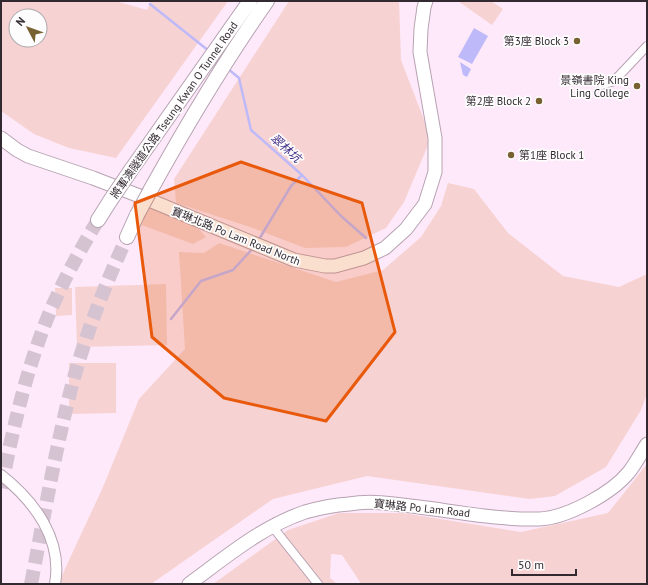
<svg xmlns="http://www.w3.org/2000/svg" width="648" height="585" font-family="'PT Sans','Noto Sans TC',sans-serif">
  <rect width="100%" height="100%" fill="#fee9fa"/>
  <path fill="#f7d2d2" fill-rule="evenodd" d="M 1,1 L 115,1 L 147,10 L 151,1 L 228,1 L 116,158 L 69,148 L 34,134 L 1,111 ZM 16,16 L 40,16 L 40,40 L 16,40 Z
    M 289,1 L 399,1 L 401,60 L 431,138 L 404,202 L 386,228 L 346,247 L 305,248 L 253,228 L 176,203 L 174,179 Z
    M 458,1 L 491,1 L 503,9 L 492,25 Z
    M 448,183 L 474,189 L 508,233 L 563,276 L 619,287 L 647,274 L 647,394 L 641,410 L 606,467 L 555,496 L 530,499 L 367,476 L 273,499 L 151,584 L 58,584 L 103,487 L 139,399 L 185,349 L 179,252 L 204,253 L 219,243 L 336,282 L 383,270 L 421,237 L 441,206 Z
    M 151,205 L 194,224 L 206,237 L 193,244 L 139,224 Z
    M 166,284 L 167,345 L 77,347 L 75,287 Z
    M 55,288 L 72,288 L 72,315 L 56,316 Z
    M 69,363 L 116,363 L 116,413 L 69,414 Z
    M 647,464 L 647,584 L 360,584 L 360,582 L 342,555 L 331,554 L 330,578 L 337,584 L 213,584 L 288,530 L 339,513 L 403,513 L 521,532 L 608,513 Z"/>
  <path fill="#beb9f8" d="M 474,28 L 488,36 L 472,64 L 458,57 Z
    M 460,62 L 471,69 L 467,77 L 463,75 Z"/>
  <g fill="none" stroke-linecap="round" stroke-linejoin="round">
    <path stroke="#beb9f8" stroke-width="2.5" d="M 150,4 L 209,51
      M 227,68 L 239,78 L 251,130 L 302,175 L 291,186 L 258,241
      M 302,175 L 341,216 L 366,238
      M 171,319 L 201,281 L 233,270 L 254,247"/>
    <path stroke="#d5c3d2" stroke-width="14" stroke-dasharray="14 7" stroke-linecap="butt" d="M 1,488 C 11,440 21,392 37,346 C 52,301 74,260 98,220
      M 31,584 C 44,518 55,450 72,385 C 86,333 105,285 127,237"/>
    <g stroke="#b6a2b2" stroke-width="10">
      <path id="minor" d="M 602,85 L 614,81 L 647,46
        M 272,526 L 318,584"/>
    </g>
    <g stroke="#b6a2b2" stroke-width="12">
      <path id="tertiary" d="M 1,475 C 34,501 63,539 55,584"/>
    </g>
    <g stroke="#b6a2b2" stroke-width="15">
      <path id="primary" d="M 1,138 L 17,150 L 28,156 L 93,178 L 137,195 L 294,260 L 325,266 L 335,266 L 364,258 L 385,248 L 406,229 L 425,204 L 435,172 L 435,138 L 420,52 L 421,29 L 424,7 L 426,1
        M 189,584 C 226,557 261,527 305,512 C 319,508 335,505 349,504 C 372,500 396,504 419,507 C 458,512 499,520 539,519 C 567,518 612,493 629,472 C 636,463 641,453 647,444"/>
    </g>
    <g stroke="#b6a2b2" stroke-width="16">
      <path id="trunk" d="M 131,170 L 250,1
        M 150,191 C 186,126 224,62 267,1
        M 98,220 L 110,201
        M 127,237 L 137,215"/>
    </g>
    <use href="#minor" stroke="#fff" stroke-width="8"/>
    <use href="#tertiary" stroke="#fff" stroke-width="10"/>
    <use href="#primary" stroke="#fff" stroke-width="13"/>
    <use href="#trunk" stroke="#fff" stroke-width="14"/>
    <g stroke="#b6a2b2" stroke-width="16" stroke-linecap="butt">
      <path id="trunk-bridge" d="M 110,201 L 131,170
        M 137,215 L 150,191"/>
    </g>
    <use href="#trunk-bridge" stroke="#fff" stroke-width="14"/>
  </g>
  <path fill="#e8590c" fill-opacity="0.2" stroke="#e8590c" stroke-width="3" stroke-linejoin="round" d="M 241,162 L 362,203 L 395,332 L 326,421 L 224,398 L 152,337 L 135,203 Z"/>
  <g fill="#776131" stroke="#fdfdfd" stroke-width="1.5">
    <circle cx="577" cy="41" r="4"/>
    <circle cx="637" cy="86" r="4"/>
    <circle cx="539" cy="101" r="4"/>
    <circle cx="511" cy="155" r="4"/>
  </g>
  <g text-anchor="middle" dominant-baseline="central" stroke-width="3.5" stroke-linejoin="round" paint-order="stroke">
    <g font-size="11" fill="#322a30" stroke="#fdfdfd" text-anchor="end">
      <text x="569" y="41">第3座 Block 3</text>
      <text x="629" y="80">景嶺書院 King<tspan x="629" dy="13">Ling College</tspan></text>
      <text x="531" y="101">第2座 Block 2</text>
      <text x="519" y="155" text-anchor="start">第1座 Block 1</text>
    </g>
    <g font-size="11" fill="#322a30" stroke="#fdfdfd">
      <text transform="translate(174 110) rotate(-55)">將軍澳隧道公路 Tseung Kwan O Tunnel Road</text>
      <text transform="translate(236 236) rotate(22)">寶琳北路 Po Lam Road North</text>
      <text transform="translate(422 508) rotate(6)">寶琳路 Po Lam Road</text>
    </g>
    <g font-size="12" font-style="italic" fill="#443189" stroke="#fdfdfd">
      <text transform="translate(286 148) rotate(42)">翠林坑</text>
    </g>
  </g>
  <rect width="648" height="585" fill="none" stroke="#322a30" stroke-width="4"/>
  <g transform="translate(28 28) rotate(311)"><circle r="19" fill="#fdfdfd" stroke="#aca9ab"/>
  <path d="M0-3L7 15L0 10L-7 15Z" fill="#776131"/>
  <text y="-6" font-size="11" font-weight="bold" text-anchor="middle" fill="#322a30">N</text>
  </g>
  <path d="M512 569v6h64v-6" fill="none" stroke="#322a30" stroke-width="2"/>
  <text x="518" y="569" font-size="12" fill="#322a30" stroke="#fdfdfd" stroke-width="3" paint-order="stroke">50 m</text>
</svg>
